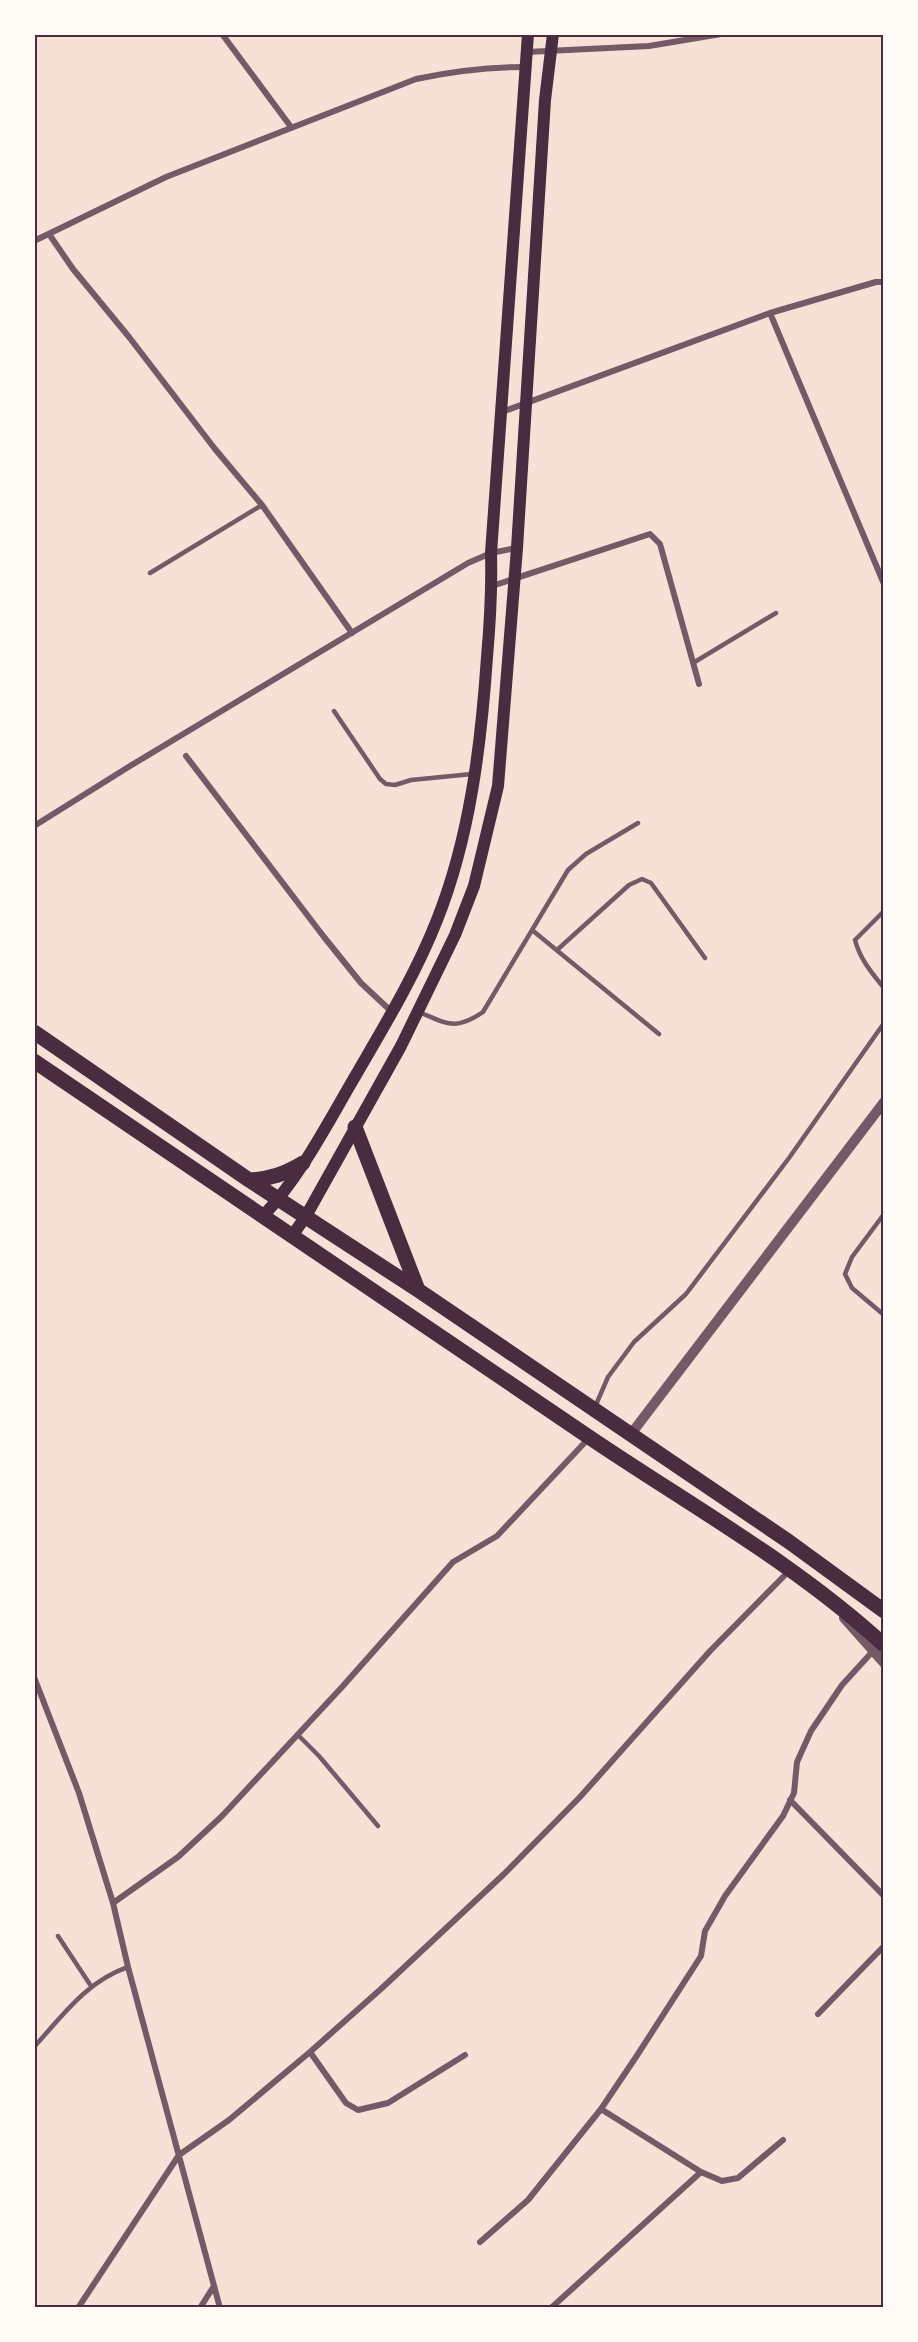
<svg xmlns="http://www.w3.org/2000/svg" width="918" height="2342" font-family="Inter,sans-serif">
  <rect width="100%" height="100%" fill="#f7e1d7"/>
  <g fill="none" stroke-linecap="round" stroke-linejoin="round">
    <path stroke="#755966" stroke-width="4.5" d="M 150,573 L 262,505
      M 693,663 L 776,613
      M 334,711 L 380,779 L 386,784 L 395,785 L 411,780 L 472,774
      M 884,911 L 855,940 C 860,959 871,972 884,988
      M 532,930 L 659,1034
      M 557,950 L 629,885 L 642,879 L 651,883 L 705,958
      M 419,1012 C 448,1024 455,1031 483,1012 L 568,870 L 586,854 L 638,823
      M 884,1214 L 852,1257 L 845,1274 L 852,1288 L 884,1315
      M 595,1407 L 608,1377 L 634,1342 L 686,1294 L 789,1158 L 884,1023
      M 298,1735 L 319,1756 L 378,1826
      M 58,1936 L 91,1986
      M 34,2047 C 63,2015 87,1981 128,1967"/>
    <path stroke="#755966" stroke-width="6" d="M 222,34 L 291,127
      M 527,52 L 649,46 L 721,34
      M 49,234 L 73,269 L 129,337 L 215,449 L 262,505 L 352,633
      M 34,241 L 166,177 L 416,79 C 454,71 487,67 526,67
      M 770,313 L 884,584
      M 502,412 L 770,313 L 876,282 L 884,282
      M 492,586 L 650,534 L 660,544 L 699,684
      M 186,756 L 324,937 L 361,983 L 392,1012
      M 34,826 L 130,766 L 468,563 L 491,553 L 516,548
      M 34,1677 L 79,1793 L 113,1903 L 128,1967 L 220,2308
      M 790,1800 L 884,1896
      M 113,1903 L 178,1857 L 222,1816 L 342,1687 L 453,1562 L 497,1536 L 589,1438
      M 818,2014 L 884,1946
      M 310,2052 L 346,2103 L 358,2110 L 388,2103 L 465,2055
      M 601,2109 L 701,2172 L 722,2181 L 738,2178 L 783,2140
      M 480,2242 L 528,2200 L 601,2109 L 636,2057 L 701,1956 L 705,1931 L 725,1896 L 783,1816 L 794,1793 L 797,1762 L 811,1731 L 842,1685 L 873,1651
      M 78,2308 L 179,2155 L 229,2120 L 310,2052 L 382,1988 L 504,1874 L 580,1797 L 710,1651 L 789,1571
      M 200,2308 L 214,2286
      M 551,2308 L 701,2172"/>
    <path stroke="#755966" stroke-width="10" d="M 631,1434 L 884,1102
      M 844,1618 L 884,1663"/>
    <path stroke="#4a2c40" stroke-width="12" d="M 263,1216 C 300,1177 326,1126 353,1080 C 383,1028 415,976 437,920 C 470,837 481,745 487,657 C 490,623 492,588 491,553 L 528,34
      M 292,1236 L 306,1216 L 401,1046 L 455,935 L 474,886 L 498,786 L 517,548 L 545,100 L 553,34"/>
    <path stroke="#4a2c40" stroke-width="15" d="M 34,1032 L 249,1180 L 418,1290 L 788,1541 L 884,1611
      M 34,1061 C 217,1185 400,1309 583,1433 C 684,1502 794,1562 884,1645
      M 355,1127 L 418,1290
      M 249,1180 C 270,1179 285,1174 303,1163"/>
  </g>
  <rect width="918" height="2342" fill="none" stroke="#fffaf5" stroke-width="72"/>
  <rect x="36" y="36" width="846" height="2270" fill="none" stroke="#4a2c40" stroke-width="2"/>
</svg>
